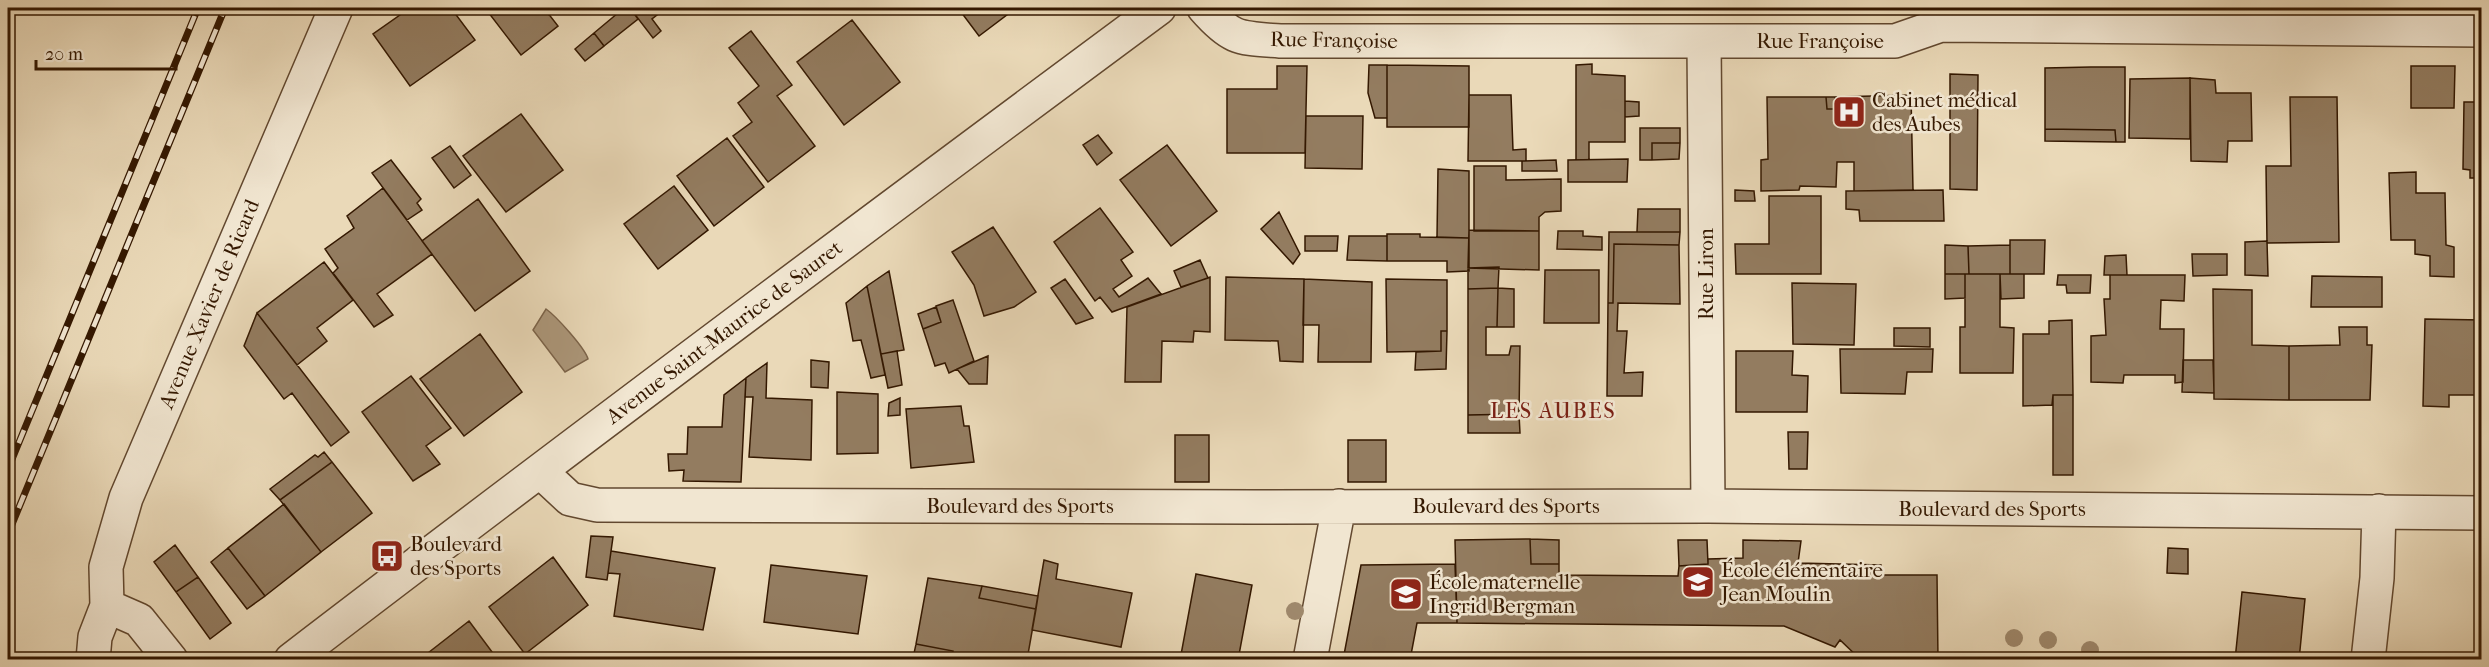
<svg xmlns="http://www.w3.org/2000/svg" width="2489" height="667" font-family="'IM FELL French Canon',serif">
  <rect width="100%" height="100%" fill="#ead9b8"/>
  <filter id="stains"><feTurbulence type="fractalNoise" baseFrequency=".00333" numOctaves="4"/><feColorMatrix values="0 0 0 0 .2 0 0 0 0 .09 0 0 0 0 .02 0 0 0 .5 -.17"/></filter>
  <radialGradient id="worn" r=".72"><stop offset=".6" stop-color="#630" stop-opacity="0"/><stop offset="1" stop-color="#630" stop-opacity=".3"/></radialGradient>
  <path fill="#ac977a" stroke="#7c644a" stroke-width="1.5" d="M 546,309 C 556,316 585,348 588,359 L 565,372 L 533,330 Z"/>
  <path fill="#937c60" stroke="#341801" stroke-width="1.5" d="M 410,8 L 451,8 L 475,40 L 410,86 L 373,34 Z
    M 485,8 L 544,8 L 558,26 L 521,55 Z
    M 544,8 L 559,8 L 549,15 Z
    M 624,8 L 630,8 L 638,19 L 604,46 L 594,33 Z
    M 630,8 L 666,8 L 652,19 L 661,31 L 653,38 Z
    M 958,8 L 1016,8 L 979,36 Z
    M 852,20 L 900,82 L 844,125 L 797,62 Z
    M 751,31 L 792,85 L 777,96 L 815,146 L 768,182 L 733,136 L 752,122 L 738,103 L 759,86 L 729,48 Z
    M 594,33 L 604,46 L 585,61 L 575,49 Z
    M 1592,64 L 1592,74 L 1625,76 L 1625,142 L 1589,142 L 1589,160 L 1576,160 L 1576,65 Z
    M 1369,65 L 1387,65 L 1387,118 L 1375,118 L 1368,93 Z
    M 1387,65 L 1469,66 L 1469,127 L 1387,127 Z
    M 1277,66 L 1307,66 L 1305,153 L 1227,153 L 1227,89 L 1277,89 Z
    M 2411,66 L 2455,66 L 2454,108 L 2411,108 Z
    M 2091,67 L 2125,67 L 2125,142 L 2116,142 L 2115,130 L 2045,129 L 2045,68 Z
    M 1950,74 L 1978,75 L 1977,190 L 1950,189 Z
    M 2190,78 L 2215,80 L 2216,93 L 2251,93 L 2252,141 L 2228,141 L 2227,162 L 2191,161 Z
    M 2190,78 L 2190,139 L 2129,138 L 2130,79 Z
    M 1469,95 L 1511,95 L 1513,150 L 1526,149 L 1526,161 L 1468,161 Z
    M 1911,95 L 1913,190 L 1854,191 L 1854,162 L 1837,162 L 1836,187 L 1800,186 L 1799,190 L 1761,191 L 1761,160 L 1768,159 L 1767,97 L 1826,97 L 1827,109 L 1835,109 L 1835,97 Z
    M 1826,97 L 1835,97 L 1835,109 L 1827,109 Z
    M 2290,97 L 2337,97 L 2339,242 L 2267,243 L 2266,166 L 2291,166 Z
    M 1625,101 L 1639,102 L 1639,116 L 1625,117 Z
    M 2464,102 L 2482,102 L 2482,178 L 2470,178 L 2470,170 L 2463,169 Z
    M 521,114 L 563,170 L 506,212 L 463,156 Z
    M 1306,116 L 1363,116 L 1362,169 L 1305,168 Z
    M 1640,128 L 1680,128 L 1680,143 L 1652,143 L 1652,160 L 1640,160 Z
    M 2045,129 L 2115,130 L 2116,142 L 2045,141 Z
    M 1098,135 L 1112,153 L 1097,165 L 1083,145 Z
    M 727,138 L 764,187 L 714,226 L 677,176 Z
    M 1652,143 L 1680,143 L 1679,159 L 1652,160 Z
    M 1167,145 L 1217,211 L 1171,246 L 1120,180 Z
    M 450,146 L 471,175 L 454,188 L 432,158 Z
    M 1628,159 L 1627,182 L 1568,182 L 1568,160 Z
    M 391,160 L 421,199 L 417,203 L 422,210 L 407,220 L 372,173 Z
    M 1556,160 L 1557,171 L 1522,171 L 1522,161 Z
    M 1474,166 L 1506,166 L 1506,180 L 1561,179 L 1561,211 L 1545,212 L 1539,217 L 1539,231 L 1474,231 Z
    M 1438,169 L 1469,171 L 1469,238 L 1437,237 Z
    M 2416,172 L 2416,193 L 2445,193 L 2446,245 L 2454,247 L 2454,277 L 2430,276 L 2430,256 L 2415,254 L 2415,240 L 2391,240 L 2389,173 Z
    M 674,186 L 708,230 L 658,269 L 624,224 Z
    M 383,188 L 432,254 L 377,294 L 393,315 L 374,327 L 333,273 L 338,268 L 325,249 L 354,228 L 347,216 Z
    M 1735,190 L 1754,191 L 1755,201 L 1735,201 Z
    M 1943,190 L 1944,221 L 1860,221 L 1859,210 L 1846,209 L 1846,191 Z
    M 1769,196 L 1821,196 L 1821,274 L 1736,274 L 1735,244 L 1769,244 Z
    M 478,199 L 530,271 L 475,311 L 422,241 Z
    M 1100,208 L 1133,252 L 1121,260 L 1132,276 L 1113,289 L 1119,297 L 1148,278 L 1161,294 L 1112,312 L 1100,297 L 1095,301 L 1054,242 Z
    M 1638,209 L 1680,209 L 1680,232 L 1637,232 Z
    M 1279,212 L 1300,254 L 1293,264 L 1261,229 Z
    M 993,227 L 1036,292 L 1014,307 L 984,316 L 974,285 L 952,252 Z
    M 1469,230 L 1539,231 L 1539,270 L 1468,268 Z
    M 1558,231 L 1583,231 L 1583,236 L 1602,237 L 1602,250 L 1557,249 Z
    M 1609,232 L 1680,232 L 1679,245 L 1614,244 L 1613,303 L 1608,303 Z
    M 1387,234 L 1420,234 L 1420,237 L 1469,238 L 1469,271 L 1447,272 L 1447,261 L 1387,261 Z
    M 1305,236 L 1338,236 L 1337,251 L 1305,251 Z
    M 1349,236 L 1387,236 L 1387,261 L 1347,260 Z
    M 2010,240 L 2045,240 L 2044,274 L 2010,274 Z
    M 2267,241 L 2268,276 L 2245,275 L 2245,242 Z
    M 1614,244 L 1679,245 L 1680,304 L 1618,303 L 1617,331 L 1627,331 L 1624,373 L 1643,372 L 1642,396 L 1607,396 L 1608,303 L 1613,303 Z
    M 1945,245 L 1968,246 L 1969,274 L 1945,274 Z
    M 2010,245 L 2010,274 L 1969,274 L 1968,246 Z
    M 2192,254 L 2227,254 L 2227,275 L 2193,276 Z
    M 2126,255 L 2127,275 L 2104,275 L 2105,256 Z
    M 1200,260 L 1208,278 L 1181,287 L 1174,271 Z
    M 324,262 L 353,300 L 317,328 L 327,341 L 297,365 L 257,313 Z
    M 1499,267 L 1498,288 L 1468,289 L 1468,268 Z
    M 1545,270 L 1599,270 L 1599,323 L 1544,323 Z
    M 889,271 L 904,350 L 881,354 L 867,286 Z
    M 1945,274 L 1965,274 L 1965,298 L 1945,299 Z
    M 1965,274 L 2000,274 L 2000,327 L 2014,328 L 2013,373 L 1960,373 L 1960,327 L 1965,327 Z
    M 2000,274 L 2024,274 L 2024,298 L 2001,299 Z
    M 2058,275 L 2091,275 L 2090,293 L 2067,293 L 2066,285 L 2057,285 Z
    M 2110,275 L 2185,275 L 2184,301 L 2161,300 L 2160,329 L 2184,329 L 2183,382 L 2175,383 L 2175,375 L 2124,375 L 2123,383 L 2091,382 L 2091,336 L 2106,335 L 2104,299 L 2110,299 Z
    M 2312,276 L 2382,277 L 2382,307 L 2311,307 Z
    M 1210,277 L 1210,332 L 1194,331 L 1193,342 L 1162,341 L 1161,382 L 1125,382 L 1127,307 Z
    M 1226,277 L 1304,279 L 1303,362 L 1280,361 L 1278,341 L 1225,340 Z
    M 1065,279 L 1093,318 L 1076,324 L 1051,288 Z
    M 1304,279 L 1372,282 L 1371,362 L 1318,362 L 1319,325 L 1303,325 Z
    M 1386,279 L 1447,280 L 1447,331 L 1441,331 L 1441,351 L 1387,352 Z
    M 1792,283 L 1856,284 L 1854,345 L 1793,344 Z
    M 867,286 L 885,375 L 871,378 L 861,340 L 853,341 L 846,303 Z
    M 1498,288 L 1497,327 L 1486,327 L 1486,355 L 1509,355 L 1511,346 L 1520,346 L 1519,414 L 1468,415 L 1468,289 Z
    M 1498,288 L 1514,289 L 1514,327 L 1497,327 Z
    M 2213,289 L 2252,290 L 2252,345 L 2289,346 L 2289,400 L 2214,399 Z
    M 953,300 L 974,361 L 949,373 L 945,363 L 935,366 L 923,329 L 941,322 L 936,306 Z
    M 936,307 L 941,322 L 923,329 L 918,314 Z
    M 257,313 L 349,432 L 331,446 L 292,393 L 284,399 L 244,346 Z
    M 2425,319 L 2482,320 L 2482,395 L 2449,395 L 2449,407 L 2423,406 Z
    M 2072,320 L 2073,395 L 2053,395 L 2052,405 L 2023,406 L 2023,334 L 2049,334 L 2049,321 Z
    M 2339,327 L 2367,327 L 2367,345 L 2372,345 L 2370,400 L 2289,400 L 2289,346 L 2340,345 Z
    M 1894,328 L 1930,328 L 1930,347 L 1894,346 Z
    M 1441,331 L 1447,331 L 1446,369 L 1415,370 L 1416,352 L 1441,351 Z
    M 480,334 L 522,392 L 464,436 L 420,379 Z
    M 1840,349 L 1933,349 L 1932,372 L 1907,372 L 1905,394 L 1841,393 Z
    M 897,351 L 902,385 L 888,388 L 881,354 Z
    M 1736,351 L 1793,351 L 1792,375 L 1808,376 L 1807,412 L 1736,412 Z
    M 988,356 L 987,384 L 969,384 L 957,369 Z
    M 811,360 L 829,362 L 828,388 L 811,387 Z
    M 2183,360 L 2213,360 L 2214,393 L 2182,392 Z
    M 767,363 L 766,398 L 812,400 L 811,460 L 749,457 L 753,397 L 745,397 L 746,378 Z
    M 411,376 L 451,428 L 426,446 L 440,464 L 413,481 L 362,412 Z
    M 746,378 L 741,482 L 683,481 L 684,470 L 669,471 L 668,454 L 687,454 L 688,427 L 722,427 L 724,395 Z
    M 837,392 L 878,394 L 878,453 L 837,454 Z
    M 2053,395 L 2073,395 L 2073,475 L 2053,475 Z
    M 900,398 L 900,415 L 888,416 L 889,403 Z
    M 961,406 L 964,426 L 969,426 L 974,462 L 911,468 L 906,409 Z
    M 1519,414 L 1520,433 L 1468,433 L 1468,415 Z
    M 1788,432 L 1808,432 L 1807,469 L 1789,469 Z
    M 1175,435 L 1209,435 L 1209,482 L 1175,482 Z
    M 1348,440 L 1386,440 L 1386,482 L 1348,482 Z
    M 324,452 L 332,462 L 280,500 L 270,489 L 315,455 L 318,457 Z
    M 332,462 L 372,513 L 321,552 L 280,500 Z
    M 284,504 L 321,552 L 265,596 L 228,548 Z
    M 591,536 L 613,537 L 607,580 L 586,577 Z
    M 1530,539 L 1559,540 L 1559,564 L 1531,564 Z
    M 1530,539 L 1531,564 L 1559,564 L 1559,575 L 1678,576 L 1679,566 L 1708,564 L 1708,559 L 1743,558 L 1743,540 L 1801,541 L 1798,563 L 1881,565 L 1881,575 L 1937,575 L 1938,660 L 1861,660 L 1840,640 L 1835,647 L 1784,626 L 1457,623 L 1455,540 Z
    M 1678,540 L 1707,540 L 1708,564 L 1679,566 Z
    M 175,545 L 198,577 L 176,592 L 154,562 Z
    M 228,548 L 265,596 L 247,609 L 211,562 Z
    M 2168,548 L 2188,549 L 2188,574 L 2167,573 Z
    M 611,551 L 715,568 L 703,630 L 614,616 L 620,574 L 608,573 Z
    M 553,557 L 588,605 L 525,654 L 489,607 Z
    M 1044,560 L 1058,564 L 1056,579 L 1132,593 L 1121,647 L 1032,630 Z
    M 1455,564 L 1457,623 L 1417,623 L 1410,660 L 1343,660 L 1361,565 Z
    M 771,565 L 867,576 L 858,634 L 764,622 Z
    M 1196,574 L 1252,585 L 1238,660 L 1180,660 Z
    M 198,577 L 231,623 L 210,639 L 176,592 Z
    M 928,578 L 982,586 L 979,598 L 1036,609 L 1027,660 L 952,657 L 953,651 L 916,644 Z
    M 982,586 L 1038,596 L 1036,609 L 979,598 Z
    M 2242,592 L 2305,599 L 2299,660 L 2235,660 Z
    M 469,621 L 498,660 L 419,660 Z
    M 916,644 L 953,651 L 952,657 L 951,660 L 913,658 Z"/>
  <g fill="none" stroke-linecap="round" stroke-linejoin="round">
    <g stroke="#62482f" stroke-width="36">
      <path id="minor" d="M 1204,8 C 1232,40 1239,38 1280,41 L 1895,41 L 1941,25 L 2482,30
        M 1704,42 L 1708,506
        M 541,472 L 570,499 L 597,505 L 1254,507 L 1708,506 L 2482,513
        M 107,606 L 139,620 L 171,660
        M 93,660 L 95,637 L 107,606 L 106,567 L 126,498 L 336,8
        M 291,660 C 579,439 869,223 1159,8
        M 1310,660 L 1339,506
        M 2368,660 L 2377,578 L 2379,511"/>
    </g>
    <use href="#minor" stroke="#f1e6d1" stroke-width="33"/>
    <g stroke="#341801" stroke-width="7">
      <path id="rail" d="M 8,469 L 198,8
        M 8,534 L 225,8"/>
    </g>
    <use href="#rail" stroke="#f1e6d1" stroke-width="4.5" stroke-dasharray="14" stroke-linecap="butt"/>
  </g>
  <g fill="#9f896d">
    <circle cx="1295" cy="611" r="9"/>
    <circle cx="2014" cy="638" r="9"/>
    <circle cx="2048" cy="640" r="9"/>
    <circle cx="2090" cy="650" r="9"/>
  </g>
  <defs>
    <g id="hospital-square" transform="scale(1.725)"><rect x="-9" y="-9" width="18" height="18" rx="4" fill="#8f2418" stroke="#f1e6d1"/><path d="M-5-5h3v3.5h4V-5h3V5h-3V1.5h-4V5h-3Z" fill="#fff"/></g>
    <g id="bus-square" transform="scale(1.725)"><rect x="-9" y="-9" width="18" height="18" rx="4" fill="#8f2418" stroke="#f1e6d1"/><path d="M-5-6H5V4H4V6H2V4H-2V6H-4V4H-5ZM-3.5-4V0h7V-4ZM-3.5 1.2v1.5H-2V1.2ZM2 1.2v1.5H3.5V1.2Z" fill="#fff"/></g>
    <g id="school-square" transform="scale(1.725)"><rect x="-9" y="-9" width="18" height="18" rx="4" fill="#8f2418" stroke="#f1e6d1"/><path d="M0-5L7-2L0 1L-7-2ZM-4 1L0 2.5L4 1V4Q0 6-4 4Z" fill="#fff"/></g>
  </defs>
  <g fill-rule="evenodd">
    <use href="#hospital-square" x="1849" y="112"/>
    <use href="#bus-square" x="387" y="556"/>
    <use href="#school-square" x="1698" y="582"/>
    <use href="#school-square" x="1406" y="594"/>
  </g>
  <g text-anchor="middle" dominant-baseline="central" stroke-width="5" stroke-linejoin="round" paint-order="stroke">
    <g font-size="21" fill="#341801" stroke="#f1e6d1">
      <text transform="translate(1334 40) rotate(1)">Rue Françoise</text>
      <text x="1820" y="41">Rue Françoise</text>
      <text transform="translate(1706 274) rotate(-90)">Rue Liron</text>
      <text transform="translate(209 304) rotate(-67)">Avenue Xavier de Ricard</text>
      <text transform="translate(724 332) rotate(-37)">Avenue Saint-Maurice de Sauret</text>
      <text x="1020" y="506">Boulevard des Sports</text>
      <text x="1506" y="506">Boulevard des Sports</text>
      <text x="1992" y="509">Boulevard des Sports</text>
    </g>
    <g font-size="21" fill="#341801" stroke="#f1e6d1" text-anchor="start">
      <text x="1872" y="100">Cabinet médical<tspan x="1872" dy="24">des Aubes</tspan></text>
      <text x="410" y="544">Boulevard<tspan x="410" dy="24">des Sports</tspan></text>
      <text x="1721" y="570">École élémentaire<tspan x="1721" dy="24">Jean Moulin</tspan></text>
      <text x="1429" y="582">École maternelle<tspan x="1429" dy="24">Ingrid Bergman</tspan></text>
    </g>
    <g font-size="22" letter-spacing="1.5" fill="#7a1f14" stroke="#f1e6d1">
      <text x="1553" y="411">LES AUBES</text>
    </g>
  </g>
  <rect width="2489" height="667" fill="none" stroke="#ead9b8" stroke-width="30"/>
  <rect x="9" y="9" width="2471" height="649" fill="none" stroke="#341801" stroke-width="3"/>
  <rect x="15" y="15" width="2459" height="637" fill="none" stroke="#341801" stroke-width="1.5"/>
  <path d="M36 60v9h140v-9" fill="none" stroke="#341801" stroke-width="3"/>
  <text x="45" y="60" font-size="18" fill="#341801" stroke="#f1e6d1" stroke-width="4.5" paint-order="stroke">20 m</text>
  <rect width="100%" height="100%" filter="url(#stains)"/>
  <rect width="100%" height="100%" fill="url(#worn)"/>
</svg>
